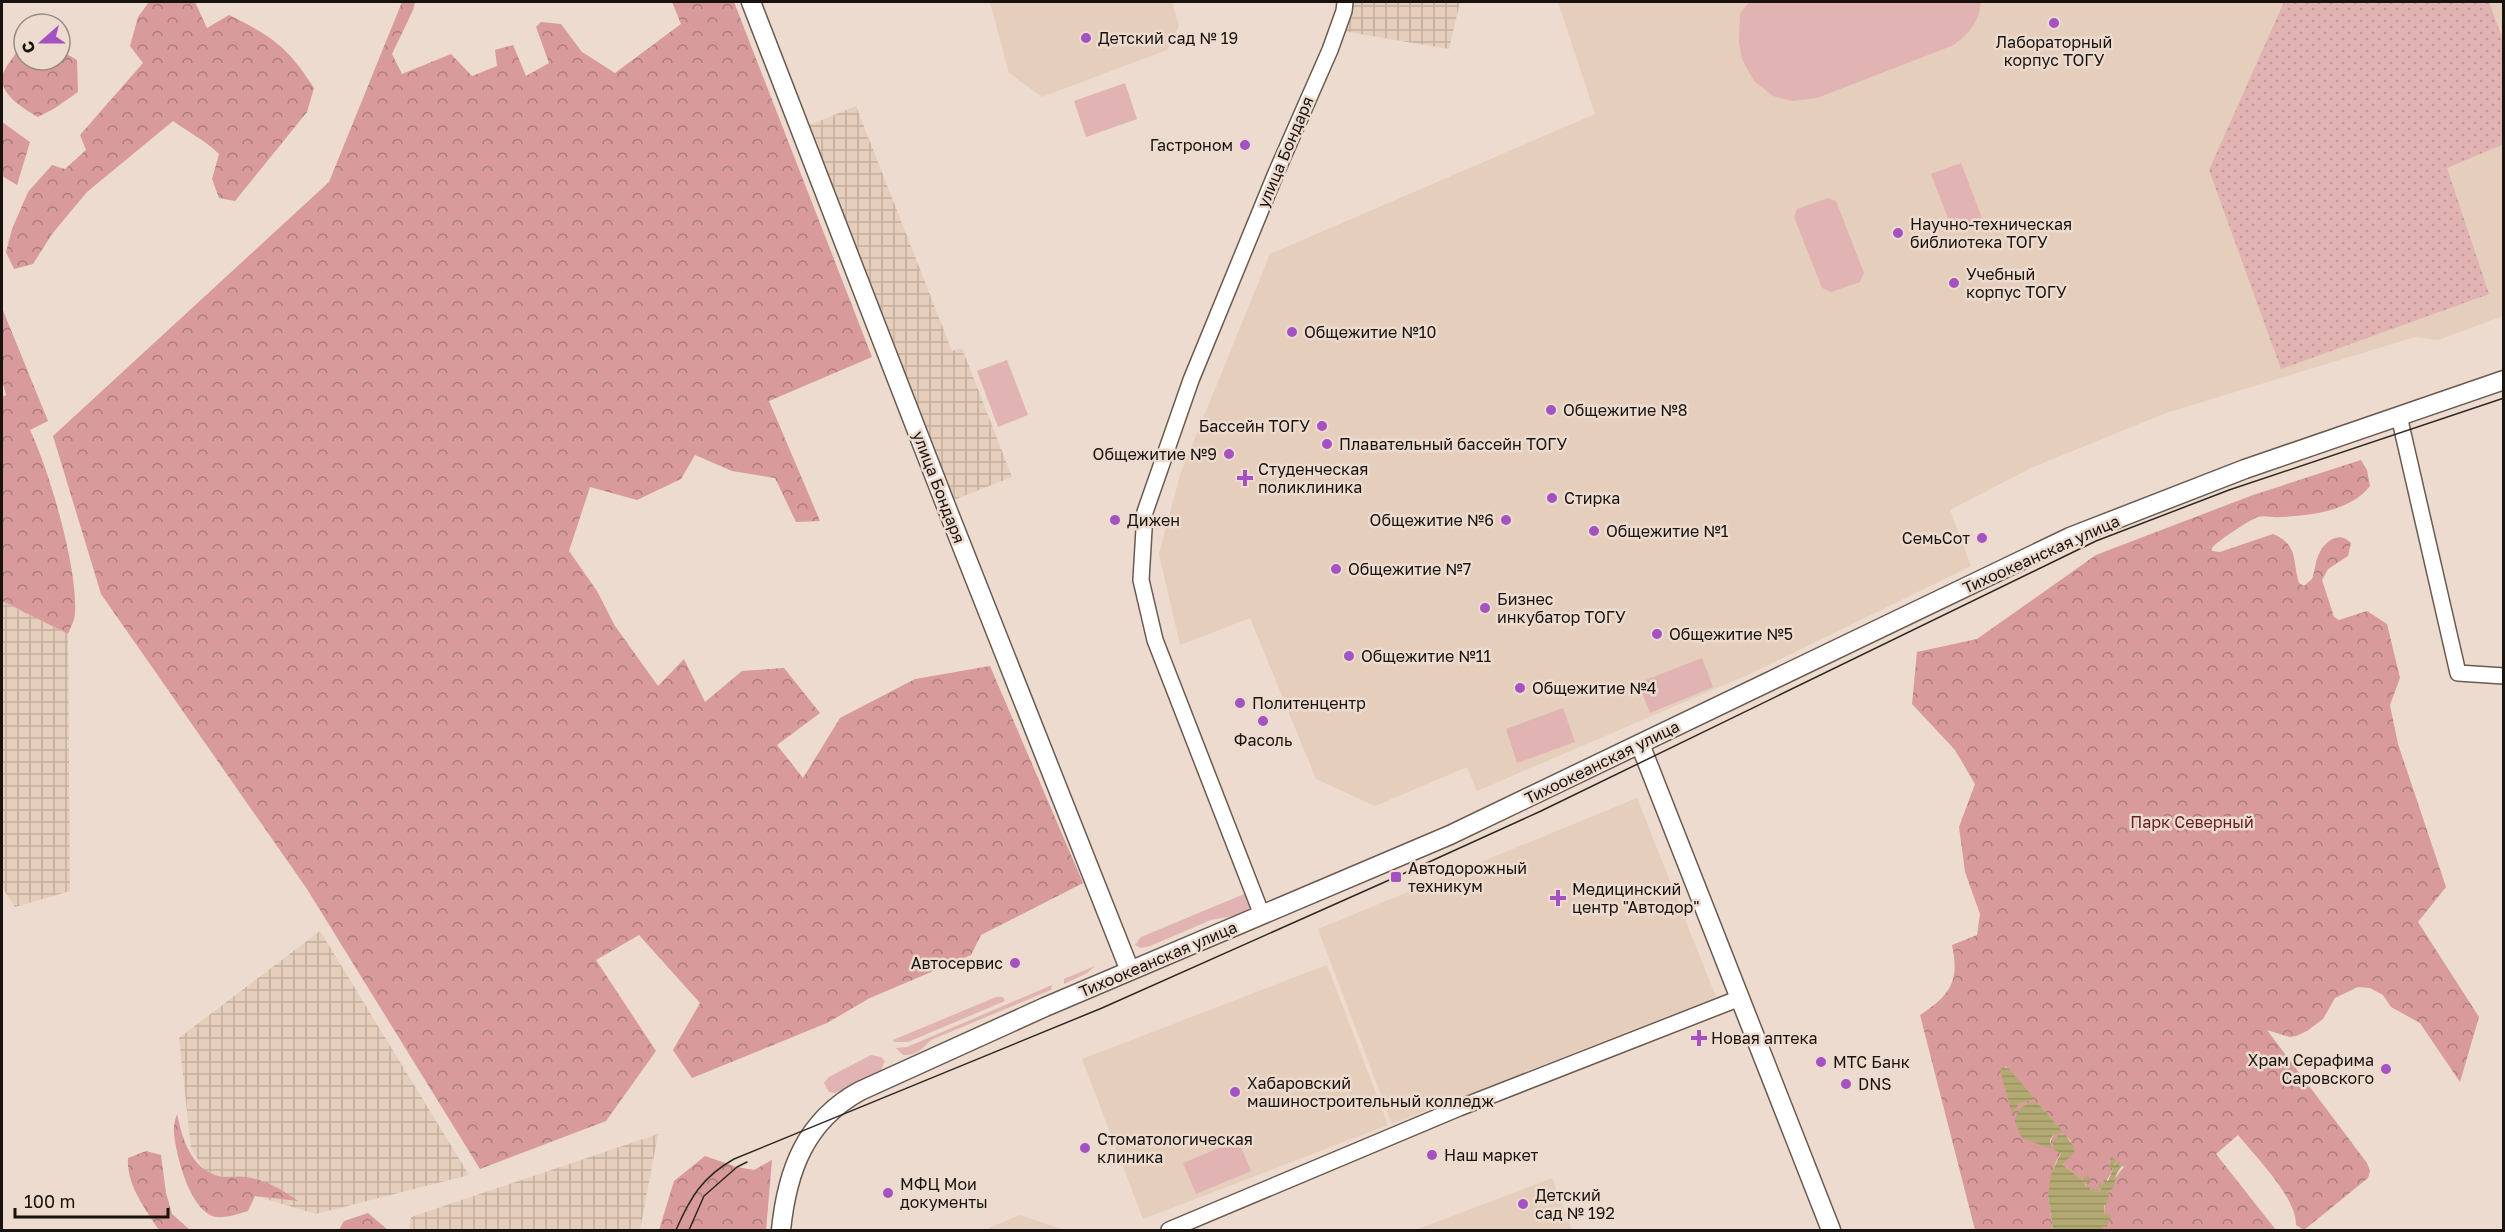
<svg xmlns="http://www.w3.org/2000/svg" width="2505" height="1232" font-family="'Golos Text',sans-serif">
  <defs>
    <pattern id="industrial-grid" width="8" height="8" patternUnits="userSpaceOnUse" patternTransform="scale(1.5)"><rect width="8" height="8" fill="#e5cebc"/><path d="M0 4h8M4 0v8" fill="none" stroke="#c4b0a0"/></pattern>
    <pattern id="forest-crowns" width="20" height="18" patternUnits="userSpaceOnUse" patternTransform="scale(1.5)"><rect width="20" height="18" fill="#d89a9b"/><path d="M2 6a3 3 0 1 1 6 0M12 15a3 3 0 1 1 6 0" fill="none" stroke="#ae7c7d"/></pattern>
    <pattern id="park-dots" width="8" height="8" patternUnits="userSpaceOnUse" patternTransform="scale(1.5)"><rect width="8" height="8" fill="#e1b3b3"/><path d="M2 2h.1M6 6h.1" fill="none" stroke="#c09999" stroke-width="1.8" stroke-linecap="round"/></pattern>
    <pattern id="water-rules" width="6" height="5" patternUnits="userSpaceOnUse" patternTransform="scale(1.5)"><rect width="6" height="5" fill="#b2aa72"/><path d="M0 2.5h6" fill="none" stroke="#989162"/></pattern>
  </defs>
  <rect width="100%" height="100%" fill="#ecdbce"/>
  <path fill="#e5cebc" d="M 990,2 L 1172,2 L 1179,26 L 1167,50 L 1042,97 L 1009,73 Z
    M 1558,2 L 2503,2 L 2503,316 L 2438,340 L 2415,337 L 2166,413 L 2031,468 L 1950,510 L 1971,566 L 1752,673 L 1477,791 L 1467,767 L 1375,806 L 1316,779 L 1250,618 L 1180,645 L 1159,554 L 1180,475 L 1270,254 L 1595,114 Z
    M 1637,798 L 1716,997 L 1392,1124 L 1318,929 Z
    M 1327,965 L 1388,1125 L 1143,1219 L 1082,1059 Z
    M 1552,1178 L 1572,1230 L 1416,1230 Z
    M 1020,1215 L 1064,1230 L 988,1230 L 989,1228 Z"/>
  <path fill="url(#industrial-grid)" d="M 1354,2 L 1460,2 L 1449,49 L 1342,31 Z
    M 856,106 L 952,351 L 962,348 L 1012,477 L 951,501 L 805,127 Z
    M 2,601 L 68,634 L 70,891 L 15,907 L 2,887 Z
    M 320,931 L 469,1175 L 316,1214 L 212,1183 L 191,1148 L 179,1038 Z
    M 658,1134 L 640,1230 L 409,1230 L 411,1217 Z"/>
  <path fill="#e1b3b3" d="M 1749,2 L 1981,2 C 1978,24 1971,31 1954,45 L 1817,98 L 1792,101 L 1773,96 L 1754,81 L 1742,59 L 1739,42 L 1740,14 Z
    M 1125,83 L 1137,119 L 1086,137 L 1074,101 Z
    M 1961,163 L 1982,218 L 1952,229 L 1931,174 Z
    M 1828,198 L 1836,201 L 1864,273 L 1860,282 L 1831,292 L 1822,288 L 1794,217 L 1797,209 Z
    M 1007,360 L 1028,415 L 998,427 L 977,371 Z
    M 1702,658 L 1713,687 L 1650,713 L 1638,683 Z
    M 1563,708 L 1575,742 L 1517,763 L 1506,729 Z
    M 1249,892 L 1252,903 L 1249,909 L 1239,915 L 1211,920 L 1150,946 L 1141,948 L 1135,945 L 1141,937 Z
    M 1095,966 L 1087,973 L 1064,984 L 1064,979 Z
    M 1052,985 L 1051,990 L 931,1040 C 922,1049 916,1056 903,1055 L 896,1048 L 907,1047 Z
    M 996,997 L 1003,997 L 1005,1001 L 908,1042 L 894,1042 L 893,1040 Z
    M 871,1055 L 881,1057 L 885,1061 L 880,1072 L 840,1091 L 834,1093 L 829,1092 L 824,1083 L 829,1077 Z
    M 1238,1140 L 1251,1171 L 1196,1194 L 1183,1163 Z"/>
  <path fill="url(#forest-crowns)" fill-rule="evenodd" d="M 149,2 L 195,2 L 207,28 L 229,15 C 272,36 288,47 314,88 L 307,112 L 235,201 L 219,198 L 212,179 L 219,154 C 205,140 188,132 173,121 L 87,192 L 52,234 L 33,264 L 14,269 L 6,252 L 12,229 L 28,192 L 52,165 L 65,169 L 86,150 L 80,135 L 143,63 L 130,46 L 138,17 Z
    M 402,2 L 415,2 L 413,10 L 392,54 L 402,74 L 451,54 L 472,76 L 497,66 L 495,50 L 513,45 L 526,76 L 549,63 L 536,27 L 541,22 L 561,24 L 582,52 L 615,73 L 681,24 L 672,2 L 734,2 L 872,357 L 769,401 L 820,521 L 796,522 L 775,478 L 732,471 L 695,455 L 681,479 L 637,500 L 590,487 L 569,551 L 597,591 L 615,626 L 658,686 L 684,659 L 705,702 L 742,671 L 784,668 L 820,713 L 777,745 L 803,778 L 840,718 L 915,679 L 990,666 L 1083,883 L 981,935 L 971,955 L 870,998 L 827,1023 L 692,1078 L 673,1050 L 700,1003 L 639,935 L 596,960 L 656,1051 L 606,1121 L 480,1169 L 307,889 L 101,594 L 53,436 L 329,182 Z
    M 22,44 L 24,44 L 24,60 L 60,60 L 60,50 L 77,60 L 78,92 L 55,108 L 38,117 C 26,110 0,95 2,77 C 5,66 16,54 22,44 Z
    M 2,122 L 30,142 L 17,185 L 2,176 Z
    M 2,308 L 48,421 L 30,430 C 49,470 78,568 75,613 C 75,620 70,628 68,634 L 2,601 L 2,397 L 6,395 L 2,379 Z
    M 2361,460 L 2367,470 L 2370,486 C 2351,511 2309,516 2280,517 C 2272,518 2266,515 2258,517 C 2251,519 2216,542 2212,548 L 2212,551 L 2220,552 L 2273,534 C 2299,545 2292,561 2299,583 L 2304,586 L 2312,579 C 2315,572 2315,563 2318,556 C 2323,543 2338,529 2351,543 L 2348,556 L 2328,569 L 2322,580 L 2334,617 L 2339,620 L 2367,611 L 2387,624 L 2400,678 L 2390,705 L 2398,744 L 2446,887 L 2418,922 L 2479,1017 L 2460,1082 L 2420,1023 L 2391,1007 L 2383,995 L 2370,988 L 2358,987 L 2335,998 L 2323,1019 L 2307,1031 L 2296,1036 L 2290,1037 L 2267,1030 L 2367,1163 L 2370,1171 L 2368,1178 L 2304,1230 L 2296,1225 C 2297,1198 2255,1156 2238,1135 L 2216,1154 L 2276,1230 L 2100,1230 L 2103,1228 L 2101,1225 L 2107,1227 L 2110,1214 L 2104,1215 C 2104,1198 2112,1180 2124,1167 L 2118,1164 L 2114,1166 L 2116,1163 L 2110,1160 L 2109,1165 L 2113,1169 L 2104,1186 L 2099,1185 L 2099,1188 L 2103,1188 L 2099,1192 L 2086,1188 L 2086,1184 L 2082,1185 L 2082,1182 L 2090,1181 L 2087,1178 L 2082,1180 L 2062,1164 L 2071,1141 L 2064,1134 L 2058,1135 L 2061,1152 L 2055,1164 L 2048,1196 L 2053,1230 L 1975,1230 L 1920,1015 C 1950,995 1960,982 1952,945 L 1977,935 L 1980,914 L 1965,872 L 1959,827 L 1975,784 L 1955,750 L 1912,704 L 1917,652 L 1977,639 L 2096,555 L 2253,495 ZM 2005,1066 L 2034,1099 L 2019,1104 L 2013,1110 ZM 2034,1103 L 2038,1103 L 2062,1131 L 2053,1135 L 2050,1144 Z
    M 177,1114 C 182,1137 190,1166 215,1175 C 225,1179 237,1175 247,1177 C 267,1181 281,1189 298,1201 L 255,1196 L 248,1211 C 238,1214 227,1218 216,1217 C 190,1212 176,1155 174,1133 C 173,1127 175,1120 177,1114 Z
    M 146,1151 L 161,1155 L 166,1193 L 172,1214 L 190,1230 L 159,1230 C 146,1210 126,1184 128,1158 Z
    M 705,1156 L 737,1167 L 754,1170 L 772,1160 L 766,1230 L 659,1230 L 674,1181 Z
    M 368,1213 L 388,1230 L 339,1230 L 344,1221 Z"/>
  <path fill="url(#park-dots)" d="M 2284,2 L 2489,2 L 2503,40 L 2504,144 L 2447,168 L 2489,294 L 2281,369 L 2209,170 Z"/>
  <path fill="url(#water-rules)" d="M 2003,1067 L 2009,1069 L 2035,1099 L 2019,1104 L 2012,1114 L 2000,1070 Z
    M 2038,1103 L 2063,1132 L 2053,1135 L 2050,1140 L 2051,1149 L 2022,1138 L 2015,1122 C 2016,1109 2025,1102 2038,1103 Z
    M 2065,1134 L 2075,1149 L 2073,1154 L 2062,1164 L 2082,1180 L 2088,1175 L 2091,1182 L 2083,1182 L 2082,1184 L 2085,1183 L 2086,1187 L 2090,1187 L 2090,1190 L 2093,1189 L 2096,1191 L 2097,1189 L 2099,1192 L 2102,1188 L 2098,1188 L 2099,1183 L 2103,1185 L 2104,1179 L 2108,1181 L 2113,1169 L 2109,1165 L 2111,1156 L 2116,1161 L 2114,1166 L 2118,1162 L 2120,1166 L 2124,1162 L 2116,1175 L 2114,1187 L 2108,1192 L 2110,1193 L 2106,1204 L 2104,1206 L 2104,1215 L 2108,1213 L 2111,1215 L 2107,1227 L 2102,1226 L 2104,1228 L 2100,1230 L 2053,1230 L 2048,1196 L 2051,1174 L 2061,1153 L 2054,1150 L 2053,1142 L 2058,1135 Z"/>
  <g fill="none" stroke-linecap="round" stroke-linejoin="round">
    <g stroke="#6a5b50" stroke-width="18">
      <path id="minor" d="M 2399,416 L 2458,673 L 2504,676
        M 1262,915 L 1155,640 L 1141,580 L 1145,512 L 1191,380 L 1276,173 L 1330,50 L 1344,11 L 1345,2
        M 1169,1230 L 1459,1108 L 1740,998"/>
    </g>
    <g stroke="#6a5b50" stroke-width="21">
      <path id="major" d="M 751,2 L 946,506 L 1130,971
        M 1640,744 L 1831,1230
        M 781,1230 C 787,1171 805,1121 860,1091 L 1045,1007 L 1450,835 L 2070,537 L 2245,469 L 2504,380"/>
    </g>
    <use href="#minor" stroke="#fff" stroke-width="15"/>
    <use href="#major" stroke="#fff" stroke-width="18"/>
    <path stroke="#2e2822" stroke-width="1.5" d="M 676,1230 C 690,1198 702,1177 734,1159 L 1102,1008 L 1396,877 L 1541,811 L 2096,541 L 2229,490 L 2504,398
      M 689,1230 L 704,1196 L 737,1167 L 747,1162"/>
  </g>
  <g fill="#a452c2" stroke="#ecdbce" stroke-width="2">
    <circle cx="2054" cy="23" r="6"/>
    <circle cx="1086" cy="38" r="6"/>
    <circle cx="1245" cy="145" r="6"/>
    <circle cx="1898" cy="233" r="6"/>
    <circle cx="1954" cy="283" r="6"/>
    <circle cx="1292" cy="332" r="6"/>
    <circle cx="1551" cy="410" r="6"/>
    <circle cx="1322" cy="426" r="6"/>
    <circle cx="1327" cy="444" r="6"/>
    <circle cx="1229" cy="454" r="6"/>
    <path d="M1242 469h6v6h6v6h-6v6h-6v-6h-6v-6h6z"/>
    <circle cx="1552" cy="498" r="6"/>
    <circle cx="1115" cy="520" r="6"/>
    <circle cx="1506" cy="520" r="6"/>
    <circle cx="1594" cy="531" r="6"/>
    <circle cx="1982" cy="538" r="6"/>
    <circle cx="1336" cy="569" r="6"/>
    <circle cx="1485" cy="608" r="6"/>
    <circle cx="1657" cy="634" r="6"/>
    <circle cx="1349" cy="656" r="6"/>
    <circle cx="1520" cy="688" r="6"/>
    <circle cx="1240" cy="703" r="6"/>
    <circle cx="1263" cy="721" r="6"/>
    <rect x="1390" y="871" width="12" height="12" rx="3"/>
    <path d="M1555 889h6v6h6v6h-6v6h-6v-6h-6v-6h6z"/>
    <circle cx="1015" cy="963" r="6"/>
    <path d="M1696 1029h6v6h6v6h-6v6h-6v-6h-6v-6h6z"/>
    <circle cx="1821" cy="1062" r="6"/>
    <circle cx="2386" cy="1069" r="6"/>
    <circle cx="1846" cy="1084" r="6"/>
    <circle cx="1235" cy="1092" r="6"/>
    <circle cx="1085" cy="1148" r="6"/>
    <circle cx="1432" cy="1155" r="6"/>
    <circle cx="888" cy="1193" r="6"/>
    <circle cx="1523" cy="1204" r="6"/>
  </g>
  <g text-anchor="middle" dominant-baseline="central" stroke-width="5" stroke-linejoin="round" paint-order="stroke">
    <g font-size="16" fill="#18130e" stroke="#ecdbce" text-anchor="start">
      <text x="1098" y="38">Детский сад № 19</text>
      <text x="2054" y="42" text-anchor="middle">Лабораторный<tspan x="2054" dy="18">корпус ТОГУ</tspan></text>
      <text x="1233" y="145" text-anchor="end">Гастроном</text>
      <text x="1910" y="224">Научно-техническая<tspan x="1910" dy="18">библиотека ТОГУ</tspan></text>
      <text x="1966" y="274">Учебный<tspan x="1966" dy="18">корпус ТОГУ</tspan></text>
      <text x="1304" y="332">Общежитие №10</text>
      <text x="1563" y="410">Общежитие №8</text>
      <text x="1310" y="426" text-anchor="end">Бассейн ТОГУ</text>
      <text x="1339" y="444">Плавательный бассейн ТОГУ</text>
      <text x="1217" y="454" text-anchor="end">Общежитие №9</text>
      <text x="1258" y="469">Студенческая<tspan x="1258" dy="18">поликлиника</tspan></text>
      <text x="1564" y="498">Стирка</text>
      <text x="1127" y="520">Дижен</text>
      <text x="1494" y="520" text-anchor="end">Общежитие №6</text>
      <text x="1606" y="531">Общежитие №1</text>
      <text x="1970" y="538" text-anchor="end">СемьСот</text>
      <text x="1348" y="569">Общежитие №7</text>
      <text x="1497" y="599">Бизнес<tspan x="1497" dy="18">инкубатор ТОГУ</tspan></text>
      <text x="1669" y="634">Общежитие №5</text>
      <text x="1361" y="656">Общежитие №11</text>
      <text x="1532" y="688">Общежитие №4</text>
      <text x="1252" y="703">Политенцентр</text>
      <text x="1263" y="740" text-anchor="middle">Фасоль</text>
      <text x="1408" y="868">Автодорожный<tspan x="1408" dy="18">техникум</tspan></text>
      <text x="1572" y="889">Медицинский<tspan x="1572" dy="18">центр "Автодор"</tspan></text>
      <text x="1003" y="963" text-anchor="end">Автосервис</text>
      <text x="1711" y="1038">Новая аптека</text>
      <text x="2374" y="1060" text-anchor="end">Храм Серафима<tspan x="2374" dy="18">Саровского</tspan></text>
      <text x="1833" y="1062">МТС Банк</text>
      <text x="1247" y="1083">Хабаровский<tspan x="1247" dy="18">машиностроительный колледж</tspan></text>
      <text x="1858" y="1084">DNS</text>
      <text x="1097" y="1139">Стоматологическая<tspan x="1097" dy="18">клиника</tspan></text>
      <text x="1444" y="1155">Наш маркет</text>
      <text x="900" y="1184">МФЦ Мои<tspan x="900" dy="18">документы</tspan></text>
      <text x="1535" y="1195">Детский<tspan x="1535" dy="18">сад № 192</tspan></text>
    </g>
    <g font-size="16" fill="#18130e" stroke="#ecdbce">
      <text transform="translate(1285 152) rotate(-67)">улица Бондаря</text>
      <text transform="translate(939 487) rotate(69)">улица Бондаря</text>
      <text transform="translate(2041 554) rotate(-24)">Тихоокеанская улица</text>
      <text transform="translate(1602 762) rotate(-26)">Тихоокеанская улица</text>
      <text transform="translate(1158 959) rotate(-23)">Тихоокеанская улица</text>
    </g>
    <g font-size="16" fill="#661c24" stroke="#ecdbce">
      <text x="2192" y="822">Парк Северный</text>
    </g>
  </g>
  <rect width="2505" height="1232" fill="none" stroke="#18130e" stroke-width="6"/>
  <g transform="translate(42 42) rotate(249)"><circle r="28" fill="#ecdbce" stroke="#978b81" stroke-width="1.5"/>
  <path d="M0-4.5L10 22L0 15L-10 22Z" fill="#a452c2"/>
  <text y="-9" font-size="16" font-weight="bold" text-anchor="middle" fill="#18130e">С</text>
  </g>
  <path d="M15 1208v9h153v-9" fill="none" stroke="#18130e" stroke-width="3"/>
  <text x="24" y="1208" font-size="18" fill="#18130e" stroke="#ecdbce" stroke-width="4.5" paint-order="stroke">100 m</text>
</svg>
